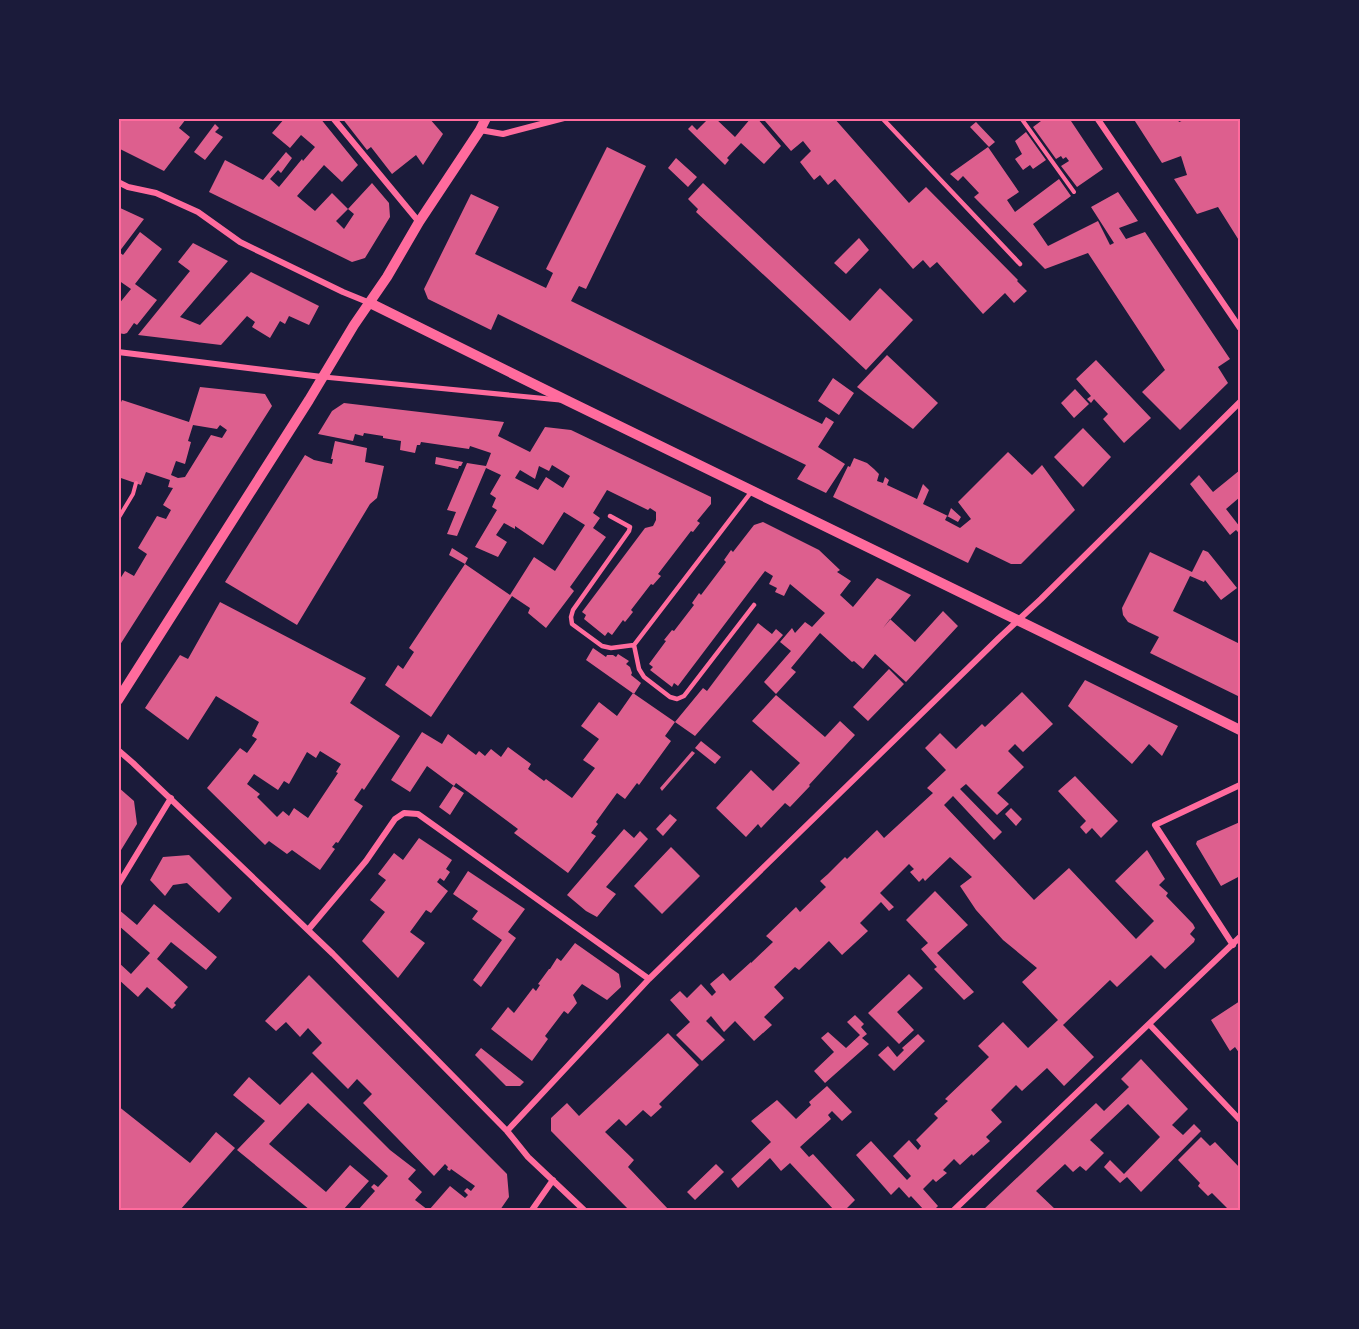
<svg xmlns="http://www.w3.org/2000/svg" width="1359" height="1329" font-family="Raleway,sans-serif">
  <rect width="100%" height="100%" fill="#1b1b3a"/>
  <path fill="#dd5f8e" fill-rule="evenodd" d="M 118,118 L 185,118 L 186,119 L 179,128 L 190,137 L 164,171 L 118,148 Z
    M 285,118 L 320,118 L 358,165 L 342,182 L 324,165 L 297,196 L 315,211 L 332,193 L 348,209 L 336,221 L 344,229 L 354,214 L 348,209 L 372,183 L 389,203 L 390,217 L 365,258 L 352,262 L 209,192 L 225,160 L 263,180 L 286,152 L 292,158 L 281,173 L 278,170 L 270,179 L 279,187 L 302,159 L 303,161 L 315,147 L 301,135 L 290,148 L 272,133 Z
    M 342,118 L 429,118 L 443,134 L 423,165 L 416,155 L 392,174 L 371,147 L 367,150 Z
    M 709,118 L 715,118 L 735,137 L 751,118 L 757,118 L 781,146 L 764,164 L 741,143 L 727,158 L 729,160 L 725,165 L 688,129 L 692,125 L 697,130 Z
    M 768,118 L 834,118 L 909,203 L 926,187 L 1018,280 L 1017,281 L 1027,291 L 1014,303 L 1005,293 L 983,314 L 937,262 L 930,268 L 923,260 L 913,269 L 835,179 L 828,185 L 820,175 L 814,180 L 800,162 L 811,151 L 803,141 L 791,151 L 765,121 Z
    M 1045,118 L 1069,118 L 1103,169 L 1077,187 L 1061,166 L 1069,161 L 1066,157 L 1063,159 L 1061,156 L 1056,159 L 1033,127 Z
    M 1133,118 L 1177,118 L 1179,122 L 1189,118 L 1240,118 L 1240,242 L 1218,207 L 1197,214 L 1174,179 L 1187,175 L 1181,156 L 1162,163 Z
    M 976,122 L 995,142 L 989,147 L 970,127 Z
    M 215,124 L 219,128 L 215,132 L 223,137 L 205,160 L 194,152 Z
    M 1026,132 L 1046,160 L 1033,169 L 1030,165 L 1023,170 L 1015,159 L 1022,154 L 1015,141 Z
    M 607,147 L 646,166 L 586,289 L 579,286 L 571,301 L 822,424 L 826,417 L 834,422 L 818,447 L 845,464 L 826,493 L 797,479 L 806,465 L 498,314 L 491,330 L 428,299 L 424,289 L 471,194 L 499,207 L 475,254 L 546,288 L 553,273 L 546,269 Z
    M 988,147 L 1019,192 L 1007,200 L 1015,212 L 1059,179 L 1071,196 L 1033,224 L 1048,246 L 1098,221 L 1110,245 L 1114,243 L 1091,207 L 1118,192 L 1138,221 L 1119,228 L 1126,239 L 1145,232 L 1230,359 L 1218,367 L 1228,383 L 1180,430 L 1142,392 L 1165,370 L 1088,253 L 1045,269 L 974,197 L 979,193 L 963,176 L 958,181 L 950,174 Z
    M 676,158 L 697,177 L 688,187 L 668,168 Z
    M 703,183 L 850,321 L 880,288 L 913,320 L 866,370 L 696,212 L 698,209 L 688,199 Z
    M 118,207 L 144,219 L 119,252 L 123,255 L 140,232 L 162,249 L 135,284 L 157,300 L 137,325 L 134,323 L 127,333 L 124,334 L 118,333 L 118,305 L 131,289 L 118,280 Z
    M 859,238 L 869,250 L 846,274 L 834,263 Z
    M 193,243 L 228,261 L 180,317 L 200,325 L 251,272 L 319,306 L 309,325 L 289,316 L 285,324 L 280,321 L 270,338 L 252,327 L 255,322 L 247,316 L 221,345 L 138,335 L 190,271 L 178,262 Z
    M 887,355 L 938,403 L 913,429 L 857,387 Z
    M 1096,360 L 1151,418 L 1124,443 L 1103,419 L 1108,414 L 1094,399 L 1091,403 L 1087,399 L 1091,396 L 1076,379 Z
    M 833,378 L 854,393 L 839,415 L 818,401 Z
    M 200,387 L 265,394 L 272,406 L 118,648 L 118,582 L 125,571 L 134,576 L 147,554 L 138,548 L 157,516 L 166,519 L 171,510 L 163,505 L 173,488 L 168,487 L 170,480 L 146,472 L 141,485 L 118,477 L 118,409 L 122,400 L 189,422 ZM 193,425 L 217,429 L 220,425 L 227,430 L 222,438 L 211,435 L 185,477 L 178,478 L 171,475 L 176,461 L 185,464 L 191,442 L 188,441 Z
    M 1075,389 L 1089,404 L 1074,418 L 1061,403 Z
    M 344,403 L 504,422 L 498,436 L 530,452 L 545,427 L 571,430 L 711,497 L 711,504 L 697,521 L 700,523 L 693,532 L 691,531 L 658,574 L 661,576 L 653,585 L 651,584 L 631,610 L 633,612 L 625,622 L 623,620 L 612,635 L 608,632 L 605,636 L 584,619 L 586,615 L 582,612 L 645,528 L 653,526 L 656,520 L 656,512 L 650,508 L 648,510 L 607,490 L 593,513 L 600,518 L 593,528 L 606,537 L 570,587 L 574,591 L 546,628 L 528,613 L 530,608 L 512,596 L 431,717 L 385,685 L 398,665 L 403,669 L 414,652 L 409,648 L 465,564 L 449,555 L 452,548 L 468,558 L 465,564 L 510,595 L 534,557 L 555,571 L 585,525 L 564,512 L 543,545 L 515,526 L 515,529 L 504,523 L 496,535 L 507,542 L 498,557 L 475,547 L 497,510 L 492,507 L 496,498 L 490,494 L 501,475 L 486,468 L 457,536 L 447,534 L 456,512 L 447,510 L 467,463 L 486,466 L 491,453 L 470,446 L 469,449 L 421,442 L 420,445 L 417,445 L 415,453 L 400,450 L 401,441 L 383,438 L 383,436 L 364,433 L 363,436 L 355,434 L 353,441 L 318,434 L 332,411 ZM 552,465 L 570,476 L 563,488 L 546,477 L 538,490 L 515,478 L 520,470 L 535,479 L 539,466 L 549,471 Z
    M 1083,428 L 1111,457 L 1083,487 L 1054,457 Z
    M 335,441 L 367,448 L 365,462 L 384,466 L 377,498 L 370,504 L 297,625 L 225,582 L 305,455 L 314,460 L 332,464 L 333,459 L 331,459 Z
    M 1008,452 L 1032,475 L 1042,465 L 1075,510 L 1021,564 L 1011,564 L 976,547 L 968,563 L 833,497 L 848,466 L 850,467 L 854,458 L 867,463 L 874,469 L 879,474 L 877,481 L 883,483 L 885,477 L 889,480 L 887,485 L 917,499 L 923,484 L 929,490 L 923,504 L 948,516 L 951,508 L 961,517 L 958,522 L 947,516 L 945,520 L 960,528 L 971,519 L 958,502 Z
    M 436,457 L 463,462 L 461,466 L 459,466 L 458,469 L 435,464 Z
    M 1240,470 L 1240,497 L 1226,509 L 1240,527 L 1240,532 L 1239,533 L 1236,530 L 1230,535 L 1190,484 L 1199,475 L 1213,492 Z
    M 763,522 L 819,550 L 840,570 L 837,572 L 851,581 L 840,595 L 853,607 L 877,578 L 911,595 L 883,628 L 890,619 L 915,642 L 943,611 L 958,626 L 906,682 L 875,654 L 863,669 L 854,661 L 852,662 L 820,633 L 791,668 L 796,672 L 776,694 L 764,682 L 791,651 L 780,642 L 792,628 L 795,633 L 805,622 L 812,627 L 825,613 L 790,584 L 784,596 L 775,592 L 777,588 L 769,584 L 773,576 L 765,571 L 678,686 L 674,683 L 672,687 L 650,670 L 653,667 L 649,664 L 666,641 L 664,640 L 672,630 L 674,631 L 694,605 L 692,603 L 699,593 L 701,595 L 726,562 L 724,560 L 731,550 L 733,552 L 754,525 Z
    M 1203,550 L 1208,552 L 1237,588 L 1221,600 L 1205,580 L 1204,582 L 1190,576 L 1173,611 L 1240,644 L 1240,697 L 1150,653 L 1159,637 L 1128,622 L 1123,615 L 1122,608 L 1150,552 L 1192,572 Z
    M 220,602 L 366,678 L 350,703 L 400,736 L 364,790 L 362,788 L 354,800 L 363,806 L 338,843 L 336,842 L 332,847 L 335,849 L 320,870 L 292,850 L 287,854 L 269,841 L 265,845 L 207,788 L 240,748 L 247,753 L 257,739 L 252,736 L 259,722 L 216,696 L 188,740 L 145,708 L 180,655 L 188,659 ZM 320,751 L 341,764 L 336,772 L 338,773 L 308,818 L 294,808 L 289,816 L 283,811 L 277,817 L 257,797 L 260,794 L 247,784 L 254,774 L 278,790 L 284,781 L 289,784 L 307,752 L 316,758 Z
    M 758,623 L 772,634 L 776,629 L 783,635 L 695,736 L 675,722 L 703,688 L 707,691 Z
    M 593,648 L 606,657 L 607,655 L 613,655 L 616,657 L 618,654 L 629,661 L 626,664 L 630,667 L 632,673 L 631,675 L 641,683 L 634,694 L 586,660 Z
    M 889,669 L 904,684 L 868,721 L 853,707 Z
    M 1085,680 L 1178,726 L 1162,756 L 1149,744 L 1132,764 L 1068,706 Z
    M 1022,692 L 1053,724 L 1023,752 L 1015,744 L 1008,751 L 1024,767 L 997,793 L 1009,804 L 997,815 L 966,784 L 960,789 L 1002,832 L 994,840 L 953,796 L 944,805 L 1034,900 L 1069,868 L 1136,939 L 1154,921 L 1115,881 L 1147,850 L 1165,879 L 1159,885 L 1168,893 L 1166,896 L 1193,924 L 1195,928 L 1190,934 L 1195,939 L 1194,942 L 1165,969 L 1151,955 L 1117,987 L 1110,980 L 1063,1025 L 1094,1057 L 1064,1086 L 1047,1068 L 1022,1091 L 1016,1085 L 991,1110 L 1002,1122 L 986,1137 L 990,1141 L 973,1156 L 972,1154 L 960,1165 L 954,1159 L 943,1170 L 947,1173 L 936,1182 L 933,1179 L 923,1189 L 938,1206 L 934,1210 L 924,1210 L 911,1196 L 909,1198 L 899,1187 L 891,1195 L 856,1155 L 871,1141 L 907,1180 L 911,1176 L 893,1156 L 909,1140 L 918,1150 L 921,1146 L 916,1140 L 938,1118 L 934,1114 L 948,1101 L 945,1099 L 989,1057 L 978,1046 L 1003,1022 L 1028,1048 L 1058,1020 L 1022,982 L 1037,968 L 1003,940 L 976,910 L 960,886 L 972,877 L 950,857 L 925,881 L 923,878 L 919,882 L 910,872 L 914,869 L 909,864 L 880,893 L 894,907 L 889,911 L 881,902 L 860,923 L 868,931 L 842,955 L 829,941 L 799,970 L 795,967 L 774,987 L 784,998 L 764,1017 L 772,1025 L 754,1041 L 735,1021 L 724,1032 L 711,1016 L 706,1021 L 725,1040 L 702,1061 L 676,1035 L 690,1022 L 670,1000 L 680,991 L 687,998 L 701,984 L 712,996 L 716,992 L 710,984 L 723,973 L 730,981 L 751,962 L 751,963 L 773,942 L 766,936 L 796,907 L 800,912 L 826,887 L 820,881 L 828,874 L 845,857 L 847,859 L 877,830 L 884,838 L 933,793 L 927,788 L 946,770 L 925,748 L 940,733 L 956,749 L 982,724 L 985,727 Z
    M 633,693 L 675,722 L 665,736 L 671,741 L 639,785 L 637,783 L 625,799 L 617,793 L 596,822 L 598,824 L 591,833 L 596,836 L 568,873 L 514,833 L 518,829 L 506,820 L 456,783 L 454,786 L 427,766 L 410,792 L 391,780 L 422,732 L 442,744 L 448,734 L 476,755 L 479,751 L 485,756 L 491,749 L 501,757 L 508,747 L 531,764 L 528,769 L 544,781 L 546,779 L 572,798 L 595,768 L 583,760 L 599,739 L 581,726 L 599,702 L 617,716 Z
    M 776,695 L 825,737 L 840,721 L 855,735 L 809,785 L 810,786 L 790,807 L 785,803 L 761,828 L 758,824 L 746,837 L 716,808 L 751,770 L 773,791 L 800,763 L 752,721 Z
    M 701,741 L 721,757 L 715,764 L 695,748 Z
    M 692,751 L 695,753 L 662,791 L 660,788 Z
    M 1075,776 L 1118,821 L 1101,838 L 1092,828 L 1086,834 L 1080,827 L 1086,821 L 1058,791 Z
    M 453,786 L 464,793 L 450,815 L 439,807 Z
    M 118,787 L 134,801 L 137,824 L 118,855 Z
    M 1011,808 L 1022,819 L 1016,826 L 1005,814 Z
    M 670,814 L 677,820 L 663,836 L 656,829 Z
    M 1240,822 L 1240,876 L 1221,886 L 1196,844 L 1197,841 Z
    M 624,829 L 634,838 L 640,831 L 648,839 L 606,887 L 616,894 L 597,917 L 586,911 L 567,895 Z
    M 419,838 L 452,860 L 446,869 L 450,872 L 444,881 L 440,878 L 437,882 L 448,891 L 431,913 L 426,910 L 410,932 L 425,943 L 398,978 L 362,941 L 385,912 L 370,900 L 386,880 L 378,874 L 394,853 L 403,860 Z
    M 671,847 L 700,876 L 662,914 L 634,886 Z
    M 189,855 L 232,898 L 219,913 L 187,883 L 173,885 L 165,896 L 150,880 L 163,857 Z
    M 468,871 L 525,909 L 508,932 L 516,938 L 481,987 L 473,980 L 502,940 L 472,919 L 478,911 L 453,894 Z
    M 935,891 L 968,925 L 937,953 L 974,992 L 964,1000 L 934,969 L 937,967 L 921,949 L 928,943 L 906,920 Z
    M 154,904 L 217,957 L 206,970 L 171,942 L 157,959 L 188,987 L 174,1003 L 176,1005 L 172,1009 L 147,987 L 138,997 L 118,979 L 118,962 L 131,974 L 150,953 L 118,925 L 118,909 L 137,925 Z
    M 575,943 L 619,974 L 621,987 L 607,1000 L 582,984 L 573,995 L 577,1003 L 568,1014 L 564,1011 L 545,1036 L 548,1039 L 532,1061 L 491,1029 L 508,1007 L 514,1013 L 533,988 L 536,991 L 540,985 L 538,984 L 549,969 L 550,969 L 557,958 L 561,961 Z
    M 909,974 L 923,988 L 897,1012 L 914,1030 L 899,1044 L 868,1013 Z
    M 309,975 L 507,1174 L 509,1197 L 500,1210 L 429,1210 L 450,1186 L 465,1198 L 468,1195 L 464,1191 L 467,1188 L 471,1191 L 475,1186 L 451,1169 L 450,1171 L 448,1170 L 447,1169 L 448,1167 L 445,1164 L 434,1176 L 363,1103 L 372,1094 L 357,1079 L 348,1089 L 312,1053 L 322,1043 L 308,1028 L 300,1037 L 286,1022 L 276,1031 L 265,1021 Z
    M 1240,1001 L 1240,1054 L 1235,1047 L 1230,1051 L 1211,1020 Z
    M 855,1015 L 864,1024 L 861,1027 L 867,1034 L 862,1038 L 869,1044 L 825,1083 L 814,1071 L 834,1052 L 821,1038 L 828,1032 L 846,1048 L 860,1035 L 847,1022 Z
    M 668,1033 L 699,1065 L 659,1104 L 662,1107 L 651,1117 L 643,1110 L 626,1126 L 619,1119 L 605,1132 L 634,1160 L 628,1167 L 669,1210 L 629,1210 L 551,1131 L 551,1118 L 567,1103 L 579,1116 Z
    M 918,1034 L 925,1041 L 894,1071 L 878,1055 L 888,1046 L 897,1057 L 904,1050 L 902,1048 Z
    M 481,1048 L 524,1082 L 520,1086 L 506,1086 L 475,1055 Z
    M 1141,1059 L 1188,1109 L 1172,1125 L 1183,1135 L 1194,1124 L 1201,1131 L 1141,1192 L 1127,1177 L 1120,1183 L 1104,1167 L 1110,1160 L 1124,1174 L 1160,1137 L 1128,1104 L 1090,1140 L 1104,1153 L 1086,1171 L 1080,1166 L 1073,1172 L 1065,1164 L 1036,1191 L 1056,1210 L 983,1210 L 1096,1103 L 1104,1111 L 1129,1087 L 1121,1079 Z
    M 312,1072 L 390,1150 L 416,1170 L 408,1179 L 422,1192 L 415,1200 L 428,1210 L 358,1210 L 375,1191 L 371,1187 L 374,1184 L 378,1187 L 388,1176 L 308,1103 L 269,1144 L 326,1192 L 350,1165 L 369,1181 L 343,1210 L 310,1210 L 237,1150 L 265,1121 L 233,1095 L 249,1077 L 280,1105 Z
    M 827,1086 L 852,1112 L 842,1121 L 832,1111 L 828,1115 L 831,1119 L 800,1147 L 809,1157 L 813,1154 L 855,1200 L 845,1210 L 834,1210 L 790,1163 L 781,1171 L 770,1158 L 738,1188 L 731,1179 L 771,1142 L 751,1121 L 777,1100 L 796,1119 L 811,1105 L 809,1102 Z
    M 118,1106 L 190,1163 L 216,1132 L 235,1148 L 180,1210 L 118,1210 Z
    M 1201,1137 L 1210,1146 L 1215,1142 L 1240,1168 L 1240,1210 L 1229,1210 L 1212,1193 L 1208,1196 L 1198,1186 L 1200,1183 L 1178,1160 Z
    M 716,1164 L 724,1172 L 695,1200 L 687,1192 Z"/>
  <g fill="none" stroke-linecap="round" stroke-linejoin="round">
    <path stroke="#ff6b9d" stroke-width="4" d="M 1021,118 L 1074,192
      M 118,519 L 133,494 L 136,483"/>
    <path stroke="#ff6b9d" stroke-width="4.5" d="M 882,118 L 1020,264
      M 610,516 L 630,527 L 629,531 L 573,610 L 571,617 L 572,624 L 602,646 L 611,648 L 634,645 L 752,491
      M 634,645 L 639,669 L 644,677 L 670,697 L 677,699 L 684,696 L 754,605"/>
    <path stroke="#ff6b9d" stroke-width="5" d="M 324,377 L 560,400"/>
    <path stroke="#ff6b9d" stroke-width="6" d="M 333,118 L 419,222
      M 1097,118 L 1240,328
      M 480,130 L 503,134 L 564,118
      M 118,182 L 128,187 L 156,193 L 198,212 L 240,242 L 343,292 L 370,303
      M 118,352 L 322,377
      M 118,750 L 133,763 L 333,954 L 507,1131 L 528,1157 L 584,1210
      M 118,885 L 171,798
      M 308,930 L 366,861 L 395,819 L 404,813 L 418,814 L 649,979
      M 1233,945 L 1155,825 L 1240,785
      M 1149,1024 L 1240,1120
      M 507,1131 L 649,979 L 999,638 L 1041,599 L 1240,402
      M 532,1210 L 553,1180
      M 954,1210 L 1240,937"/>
    <path stroke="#ff6b9d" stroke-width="10" d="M 370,303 L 568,401 L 1046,634 L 1240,730
      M 118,700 L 309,400 L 354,325 L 387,277 L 419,222 L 480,130 L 486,118"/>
  </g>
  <rect width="1359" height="1329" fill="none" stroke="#1b1b3a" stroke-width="240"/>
  <rect x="120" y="120" width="1119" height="1089" fill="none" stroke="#ff6b9d" stroke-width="2"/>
</svg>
